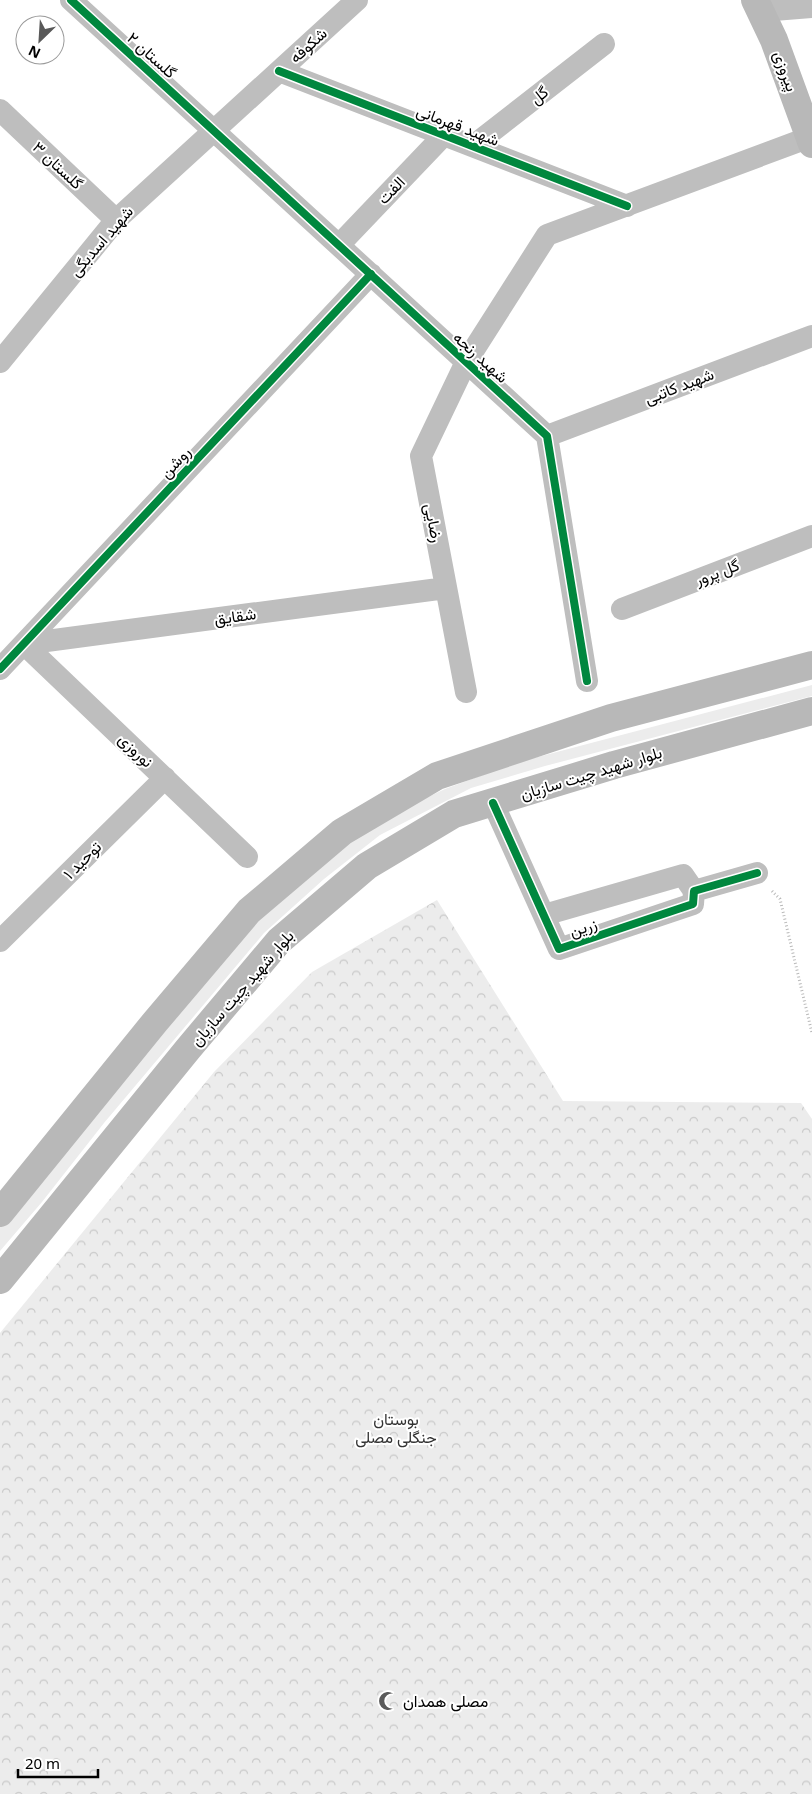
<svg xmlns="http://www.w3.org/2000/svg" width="812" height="1794" font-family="'Noto Sans',Vazirmatn,sans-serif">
  <defs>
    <pattern id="forest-crowns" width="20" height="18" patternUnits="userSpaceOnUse" patternTransform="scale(1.25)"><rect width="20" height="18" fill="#ececec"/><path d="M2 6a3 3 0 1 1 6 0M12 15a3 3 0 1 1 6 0" fill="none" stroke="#c9c9c9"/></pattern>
  </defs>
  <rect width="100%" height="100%" fill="#fff"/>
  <path fill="#ececec" d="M 812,685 L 812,696 L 545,766 L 471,788 L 380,835 L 324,879 L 264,933 L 104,1123 L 42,1202 L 0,1251 L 0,1227 L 135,1065 L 228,948 L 286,892 L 337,851 L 394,813 L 445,789 L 515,763 Z"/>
  <path fill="url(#forest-crowns)" d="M 437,900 L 563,1101 L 801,1103 L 812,1119 L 812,1794 L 0,1794 L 0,1333 L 214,1072 L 312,972 Z"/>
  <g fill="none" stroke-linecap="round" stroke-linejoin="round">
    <path stroke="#b9b9b9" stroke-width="3" stroke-dasharray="1 2.5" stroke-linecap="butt" d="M 772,891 L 780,899 L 812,1033"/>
    <path stroke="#bebebe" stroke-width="22" d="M 71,0 L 547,436 L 587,681
      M 761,11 L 812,7
      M 279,71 L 627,206
      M 0,110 L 116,220
      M 473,146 L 604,44
      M 339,245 L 444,135
      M 0,362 L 116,220 L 357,0
      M 547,436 L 812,336
      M 622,609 L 812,536
      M 24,644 L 446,588
      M 24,644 L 247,857
      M 0,669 L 371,274
      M 466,692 L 421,456 L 466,362 L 547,235 L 810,137
      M 493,803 L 559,949 L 693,904 L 694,891 L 757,873
      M 544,915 L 683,875 L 694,891
      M 0,941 L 165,778"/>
    <path stroke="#b8b8b8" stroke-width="28" d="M 755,0 L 774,40 L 812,144
      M 0,1213 L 155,1022 L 249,911 L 342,832 L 437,776 L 611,718 L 812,665
      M 0,1280 L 188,1049 L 279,941 L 367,866 L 454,814 L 614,765 L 812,711"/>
    <g stroke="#fff" stroke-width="11">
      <path id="cycleway" d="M 71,0 L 547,436 L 587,681
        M 279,71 L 627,206
        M 0,669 L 371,274
        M 493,803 L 559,949 L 693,904 L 694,891 L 757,873"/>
    </g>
    <use href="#cycleway" stroke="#00873e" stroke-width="8"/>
  </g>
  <defs>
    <g id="mosque-bare" transform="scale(1.5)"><path d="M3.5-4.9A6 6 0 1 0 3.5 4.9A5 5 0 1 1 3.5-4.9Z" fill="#595959" stroke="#fff" stroke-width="2.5" paint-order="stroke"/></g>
  </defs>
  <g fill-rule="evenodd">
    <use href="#mosque-bare" x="388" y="1701"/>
  </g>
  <g text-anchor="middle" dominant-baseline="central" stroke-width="4" stroke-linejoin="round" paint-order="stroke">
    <g font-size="16" fill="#000" stroke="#fff">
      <text transform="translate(308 45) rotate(-42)">شکوفه</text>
      <text transform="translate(152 55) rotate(42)">گلستان ۲</text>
      <text transform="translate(786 71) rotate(70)">پیروزی</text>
      <text transform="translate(539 95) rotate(-38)">گل</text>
      <text transform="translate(458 125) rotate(21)">شهید قهرمانی</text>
      <text transform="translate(58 165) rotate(43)">گلستان ۳</text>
      <text transform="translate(391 190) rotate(-46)">الفت</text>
      <text transform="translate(101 241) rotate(-49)">شهید اسدبگی</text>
      <text transform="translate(481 357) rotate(42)">شهید رنجه</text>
      <text transform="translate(679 386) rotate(-21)">شهید کاتبی</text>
      <text transform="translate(175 462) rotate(-47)">روشن</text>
      <text transform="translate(434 523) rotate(79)">رضایی</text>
      <text transform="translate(717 572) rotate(-21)">گل پرور</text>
      <text transform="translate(235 616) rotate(-8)">شقایق</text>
      <text transform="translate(136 750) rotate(44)">نوروزی</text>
      <text transform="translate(591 773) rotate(-17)">بلوار شهید چیت سازیان</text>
      <text transform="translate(82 860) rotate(-45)">توحید ۱</text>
      <text transform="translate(583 927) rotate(-19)">زرین</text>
      <text transform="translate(242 988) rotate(-49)">بلوار شهید چیت سازیان</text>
    </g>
    <g font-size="16" fill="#333" stroke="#fff">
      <text x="396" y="1419">بوستان<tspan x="396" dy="18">جنگلی مصلی</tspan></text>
    </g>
    <g font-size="16" fill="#000" stroke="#fff" text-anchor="start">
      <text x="403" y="1701">مصلی همدان</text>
    </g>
  </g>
  <g transform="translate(40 40) rotate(205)"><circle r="24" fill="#ffffff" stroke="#999999"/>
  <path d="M0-4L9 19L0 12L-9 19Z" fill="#595959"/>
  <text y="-8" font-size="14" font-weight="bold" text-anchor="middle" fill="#000000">N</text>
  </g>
  <path d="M18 1769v8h80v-8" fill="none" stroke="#000000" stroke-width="2.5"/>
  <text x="25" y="1769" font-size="15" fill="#000000" stroke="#ffffff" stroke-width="4" paint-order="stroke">20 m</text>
</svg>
